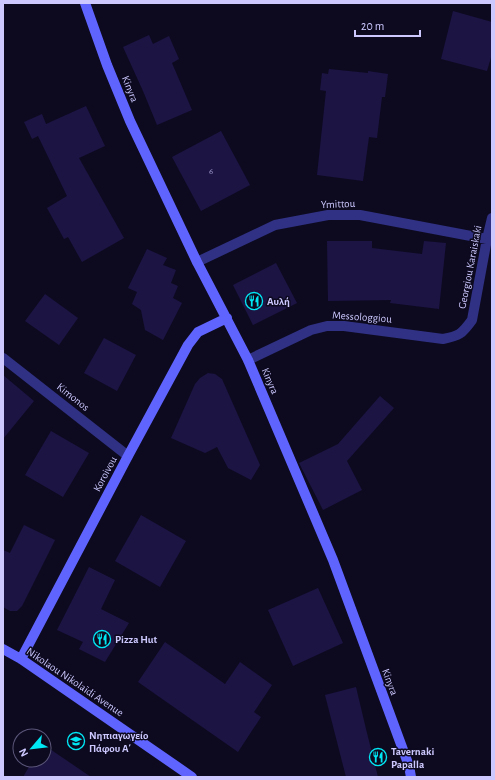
<svg xmlns="http://www.w3.org/2000/svg" width="495" height="780" font-family="'Alegreya Sans',sans-serif">
  <rect width="100%" height="100%" fill="#0d0a20"/>
  <path fill="#1c1443" d="M 453,11 L 492,22 L 492,54 L 487,71 L 441,59 Z
    M 149,35 L 153,44 L 169,36 L 179,59 L 172,63 L 192,110 L 157,125 L 143,91 L 123,47 Z
    M 329,69 L 368,73 L 368,71 L 388,74 L 385,97 L 382,97 L 377,138 L 369,137 L 363,181 L 317,175 L 326,91 L 320,90 L 322,73 L 328,74 Z
    M 86,106 L 105,146 L 79,158 L 124,238 L 82,262 L 68,237 L 64,239 L 47,208 L 67,196 L 38,136 L 32,139 L 24,122 L 42,114 L 46,124 Z
    M 221,131 L 250,185 L 201,211 L 172,157 Z
    M 327,241 L 372,241 L 372,248 L 422,254 L 424,241 L 446,243 L 439,309 L 390,303 L 391,300 L 328,301 Z
    M 147,249 L 167,258 L 163,265 L 176,270 L 171,283 L 178,286 L 173,298 L 182,303 L 163,340 L 145,330 L 141,310 L 132,304 L 137,292 L 128,288 Z
    M 276,263 L 297,303 L 253,325 L 233,285 Z
    M 45,294 L 78,318 L 59,345 L 25,321 Z
    M 104,338 L 136,355 L 117,391 L 84,373 Z
    M 208,373 L 215,374 L 222,379 L 260,465 L 251,480 L 228,468 L 217,447 L 205,453 L 171,438 L 195,384 L 200,378 Z
    M 3,375 L 34,401 L 3,439 Z
    M 380,396 L 394,408 L 347,461 L 362,490 L 323,510 L 299,463 L 338,444 Z
    M 51,431 L 89,453 L 63,497 L 25,475 Z
    M 141,515 L 186,541 L 160,587 L 115,561 Z
    M 24,525 L 55,540 L 22,606 L 17,611 L 10,611 L 3,607 L 3,550 L 10,553 Z
    M 89,567 L 115,580 L 101,609 L 129,623 L 105,662 L 79,649 L 83,642 L 57,630 Z
    M 318,588 L 343,643 L 293,666 L 268,610 Z
    M 165,642 L 225,684 L 240,662 L 272,685 L 254,712 L 261,717 L 238,752 L 138,682 Z
    M 356,687 L 366,729 L 378,777 L 346,777 L 325,695 Z
    M 44,745 L 91,777 L 23,777 L 33,760 L 44,760 Z"/>
  <g fill="none" stroke-linecap="round" stroke-linejoin="round">
    <path stroke="#303184" stroke-width="10" d="M 197,262 L 275,225 L 328,215 L 360,215 L 492,240
      M 3,358 L 128,456
      M 248,360 L 311,330 L 327,326 L 344,326 L 443,339 C 459,336 462,334 472,320 L 487,239 L 492,218"/>
    <path stroke="#6064ff" stroke-width="10" d="M 85,3 L 107,65 L 130,121 L 197,262 L 248,360 L 333,560 L 409,766 L 411,777
      M 3,649 L 21,659 L 192,777
      M 21,659 L 128,456 L 188,345 L 198,332 L 227,318"/>
  </g>
  <defs>
    <g id="restaurant-ring" transform="scale(0.9)"><circle r="9.5" fill="#0d0a20" stroke="#00e7f4" stroke-width="1.5"/><path d="M-5-6h1v4h1v-4h1v4h1v-4h1v5L-1.5 .5V6h-2V.5L-5-1ZM5-6V6H3V1.5H1.5Q1.5-4 5-6Z" fill="#00e7f4"/></g>
    <g id="school-ring" transform="scale(0.9)"><circle r="9.5" fill="#0d0a20" stroke="#00e7f4" stroke-width="1.5"/><path d="M0-5L7-2L0 1L-7-2ZM-4 1L0 2.5L4 1V4Q0 6-4 4Z" fill="#00e7f4"/></g>
  </defs>
  <g fill-rule="evenodd">
    <use href="#restaurant-ring" x="254" y="301"/>
    <use href="#restaurant-ring" x="102" y="639"/>
    <use href="#school-ring" x="76" y="741"/>
    <use href="#restaurant-ring" x="378" y="757"/>
  </g>
  <g text-anchor="middle" dominant-baseline="central" stroke-width="3" stroke-linejoin="round" paint-order="stroke">
    <g font-size="9" fill="#a19cd0">
      <text x="211" y="171">6</text>
    </g>
    <g font-size="11" fill="#cdc9ff" stroke="#0d0a20">
      <text transform="translate(130 89) rotate(68)">Kinyra</text>
      <text transform="translate(338 204) rotate(-2)">Ymittou</text>
      <text transform="translate(470 267) rotate(-79)">Georgiou Karaiskaki</text>
      <text transform="translate(362 317) rotate(4)">Messologgiou</text>
      <text transform="translate(270 381) rotate(67)">Kinyra</text>
      <text transform="translate(73 397) rotate(38)">Kimonos</text>
      <text transform="translate(105 474) rotate(-62)">Koroivou</text>
      <text transform="translate(75 682) rotate(34)">Nikolaou Nikolaïdi Avenue</text>
      <text transform="translate(390 682) rotate(70)">Kinyra</text>
    </g>
    <g font-size="11" font-weight="bold" fill="#cdc9ff" stroke="#0d0a20" text-anchor="start">
      <text x="267" y="301">Αυλή</text>
      <text x="115" y="639">Pizza Hut</text>
      <text x="89" y="735">Νηπιαγωγείο<tspan x="89" dy="13">Πάφου Α΄</tspan></text>
      <text x="391" y="751">Tavernaki<tspan x="391" dy="13">Papalla</tspan></text>
    </g>
  </g>
  <rect width="495" height="780" fill="none" stroke="#cdc9ff" stroke-width="8"/>
  <g transform="translate(32 748) rotate(242)"><circle r="19" fill="#0d0a20" stroke="#5a5679"/>
  <path d="M0-3L7 15L0 10L-7 15Z" fill="#00e7f4"/>
  <text y="-6" font-size="11" font-weight="bold" text-anchor="middle" fill="#cdc9ff">N</text>
  </g>
  <path d="M355 30v6h65v-6" fill="none" stroke="#cdc9ff" stroke-width="2"/>
  <text x="361" y="30" font-size="12" fill="#cdc9ff" stroke="#0d0a20" stroke-width="3" paint-order="stroke">20 m</text>
</svg>
